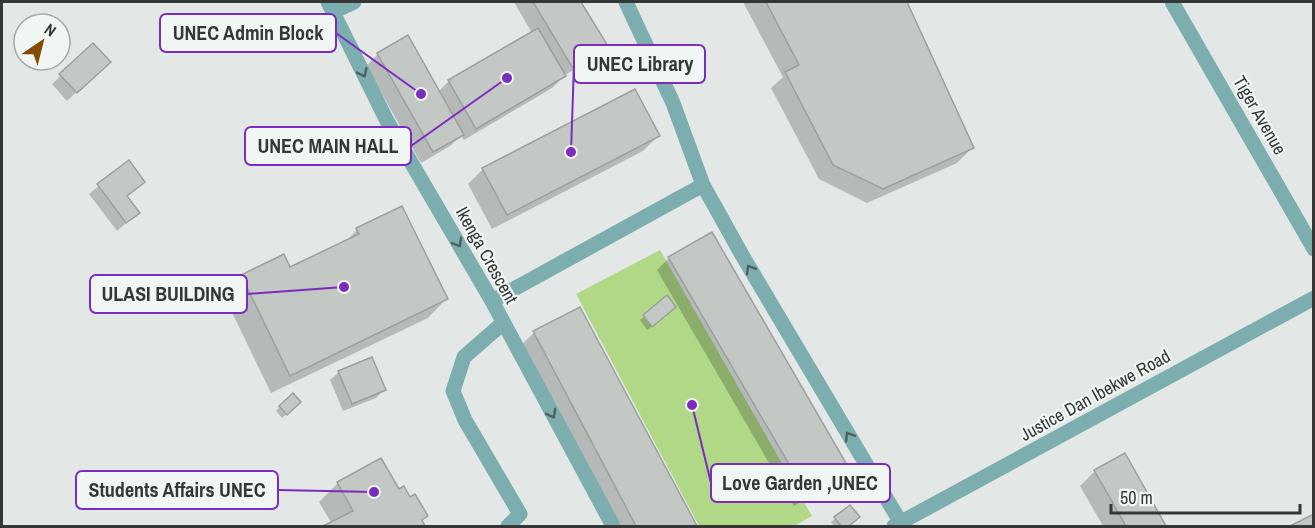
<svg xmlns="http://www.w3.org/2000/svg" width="1315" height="528" font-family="'Archivo Narrow',sans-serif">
  <rect width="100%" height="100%" fill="#e3e8e7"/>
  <path fill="#b0d886" d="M 660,250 L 812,516 L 794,526 L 699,526 L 576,294 Z"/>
  <path fill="#0003" d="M 514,2 L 579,2 L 606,46 L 594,58 L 565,75 L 552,88 L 464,140 L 461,136 L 450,146 L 421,163 L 366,66 L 378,54 L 438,92 L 449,81 L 532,33 Z
    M 743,2 L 905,2 L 972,148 L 957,163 L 867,203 L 819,179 L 771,88 L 783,77 Z
    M 93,45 L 100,70 L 67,101 L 52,84 Z
    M 658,136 L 643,151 L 492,229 L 468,184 L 483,169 Z
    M 128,162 L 143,182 L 126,197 L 138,213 L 117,231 L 89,194 Z
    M 357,230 L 446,299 L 428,318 L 271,393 L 223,294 L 242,276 L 290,269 L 344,243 Z
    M 669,258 L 849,470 L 836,482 L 794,506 L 657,270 Z
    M 667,297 L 671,311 L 647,330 L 640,320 Z
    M 579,309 L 695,526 L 618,526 L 521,345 L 534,333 Z
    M 339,372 L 384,390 L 376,398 L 343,411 L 330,380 Z
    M 293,395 L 299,402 L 282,418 L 276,411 Z
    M 1124,455 L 1165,526 L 1103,526 L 1080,486 L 1095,471 Z
    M 381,460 L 398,491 L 409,499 L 426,516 L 421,521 L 424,526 L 327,526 L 332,524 L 319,502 L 338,483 Z
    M 850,507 L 854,521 L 848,526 L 834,526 L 831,522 Z"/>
  <path fill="#c4c8c5" stroke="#9ba09c" stroke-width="1.5" d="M 533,2 L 581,2 L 608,46 L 572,67 Z
    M 766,2 L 907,2 L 974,148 L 883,189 L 833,165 L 785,72 L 799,65 Z
    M 538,28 L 566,76 L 476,129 L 448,80 Z
    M 408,35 L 464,135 L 433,152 L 377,53 Z
    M 93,43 L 111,62 L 77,93 L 59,74 Z
    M 635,89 L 660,136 L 507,215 L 482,168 Z
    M 129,160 L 145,182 L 127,196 L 140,213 L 126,223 L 97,184 Z
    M 402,206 L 448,299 L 290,376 L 241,275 L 284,254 L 290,267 L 359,234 L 356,228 Z
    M 712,232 L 850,470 L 807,495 L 668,257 Z
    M 667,295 L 676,307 L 652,327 L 643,315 Z
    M 580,307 L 697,526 L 636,526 L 533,331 Z
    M 372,357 L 386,390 L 352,404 L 338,371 Z
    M 293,393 L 301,402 L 287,415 L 279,406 Z
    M 1125,453 L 1166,526 L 1126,526 L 1094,470 Z
    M 381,458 L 399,489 L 404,486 L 410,497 L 415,494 L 428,516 L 422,520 L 425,526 L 323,526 L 353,511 L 337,482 Z
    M 850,505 L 860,517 L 849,526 L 841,526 L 834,517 Z
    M 1314,514 L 1314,526 L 1290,526 Z"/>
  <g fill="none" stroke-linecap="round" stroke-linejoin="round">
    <path stroke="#7caeaf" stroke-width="15" d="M 626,2 L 673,103 L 703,185 L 742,255 L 901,523
      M 1172,2 L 1314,249
      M 333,12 L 354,2
      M 492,301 L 703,185
      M 503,323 L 464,357 L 453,391 L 465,420 L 520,514 L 508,526
      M 894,526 L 1314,298"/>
    <path stroke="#7caeaf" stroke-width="15" d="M 328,2 L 387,121 L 492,301 L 613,526"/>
  </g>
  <defs><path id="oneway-chevron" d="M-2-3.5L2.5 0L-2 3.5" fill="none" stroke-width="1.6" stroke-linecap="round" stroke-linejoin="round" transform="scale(1.5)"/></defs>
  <g stroke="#4e6161">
    <use href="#oneway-chevron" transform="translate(363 73) rotate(64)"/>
    <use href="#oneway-chevron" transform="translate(458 243) rotate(60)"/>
    <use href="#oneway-chevron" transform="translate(750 269) rotate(-121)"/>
    <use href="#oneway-chevron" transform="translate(552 414) rotate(61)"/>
    <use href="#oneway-chevron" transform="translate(849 436) rotate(-121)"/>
  </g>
  <g text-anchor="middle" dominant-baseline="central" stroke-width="4.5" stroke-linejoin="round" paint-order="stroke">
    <g font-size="18" fill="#353737" stroke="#f0f6f4">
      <text transform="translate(1260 115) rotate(60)">Tiger Avenue</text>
      <text transform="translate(487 255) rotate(61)">Ikenga Crescent</text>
      <text transform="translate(1095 395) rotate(-29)">Justice Dan Ibekwe Road</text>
    </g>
  </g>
  <path fill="none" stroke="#7b2cbf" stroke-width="2" d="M421 94L336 33M571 152L574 64M507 78L411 146M344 287L247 294M692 405L711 483M374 492L278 490"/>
  <g fill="#7b2cbf" stroke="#f0f6f4" stroke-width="2">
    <circle cx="421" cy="94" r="6"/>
    <circle cx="571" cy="152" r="6"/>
    <circle cx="507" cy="78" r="6"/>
    <circle cx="344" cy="287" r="6"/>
    <circle cx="692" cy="405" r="6"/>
    <circle cx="374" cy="492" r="6"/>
  </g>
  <g fill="#f0f6f4" stroke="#7b2cbf" stroke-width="2">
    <rect x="160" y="14" width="176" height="38" rx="6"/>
    <rect x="574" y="45" width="131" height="38" rx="6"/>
    <rect x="245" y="127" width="166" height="38" rx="6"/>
    <rect x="90" y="275" width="157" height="38" rx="6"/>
    <rect x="711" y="464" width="179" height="38" rx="6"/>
    <rect x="76" y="471" width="202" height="38" rx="6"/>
  </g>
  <g font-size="20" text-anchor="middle" font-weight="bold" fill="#353737">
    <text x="248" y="40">UNEC Admin Block</text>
    <text x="640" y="71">UNEC Library</text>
    <text x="328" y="153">UNEC MAIN HALL</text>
    <text x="168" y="301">ULASI BUILDING</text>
    <text x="800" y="490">Love Garden ,UNEC</text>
    <text x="177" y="497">Students Affairs UNEC</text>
  </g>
  <rect width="1315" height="528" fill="none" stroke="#353737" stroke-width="6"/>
  <g transform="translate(42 42) rotate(35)"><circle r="28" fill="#f0f6f4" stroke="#a5aaa8" stroke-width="1.5"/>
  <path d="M0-4.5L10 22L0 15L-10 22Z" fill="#864b02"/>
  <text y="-9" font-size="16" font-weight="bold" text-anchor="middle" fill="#353737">N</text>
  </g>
  <path d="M1111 504v9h189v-9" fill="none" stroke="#353737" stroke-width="3"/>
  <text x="1120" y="504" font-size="18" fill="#353737" stroke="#f0f6f4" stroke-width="4.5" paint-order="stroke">50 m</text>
</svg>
